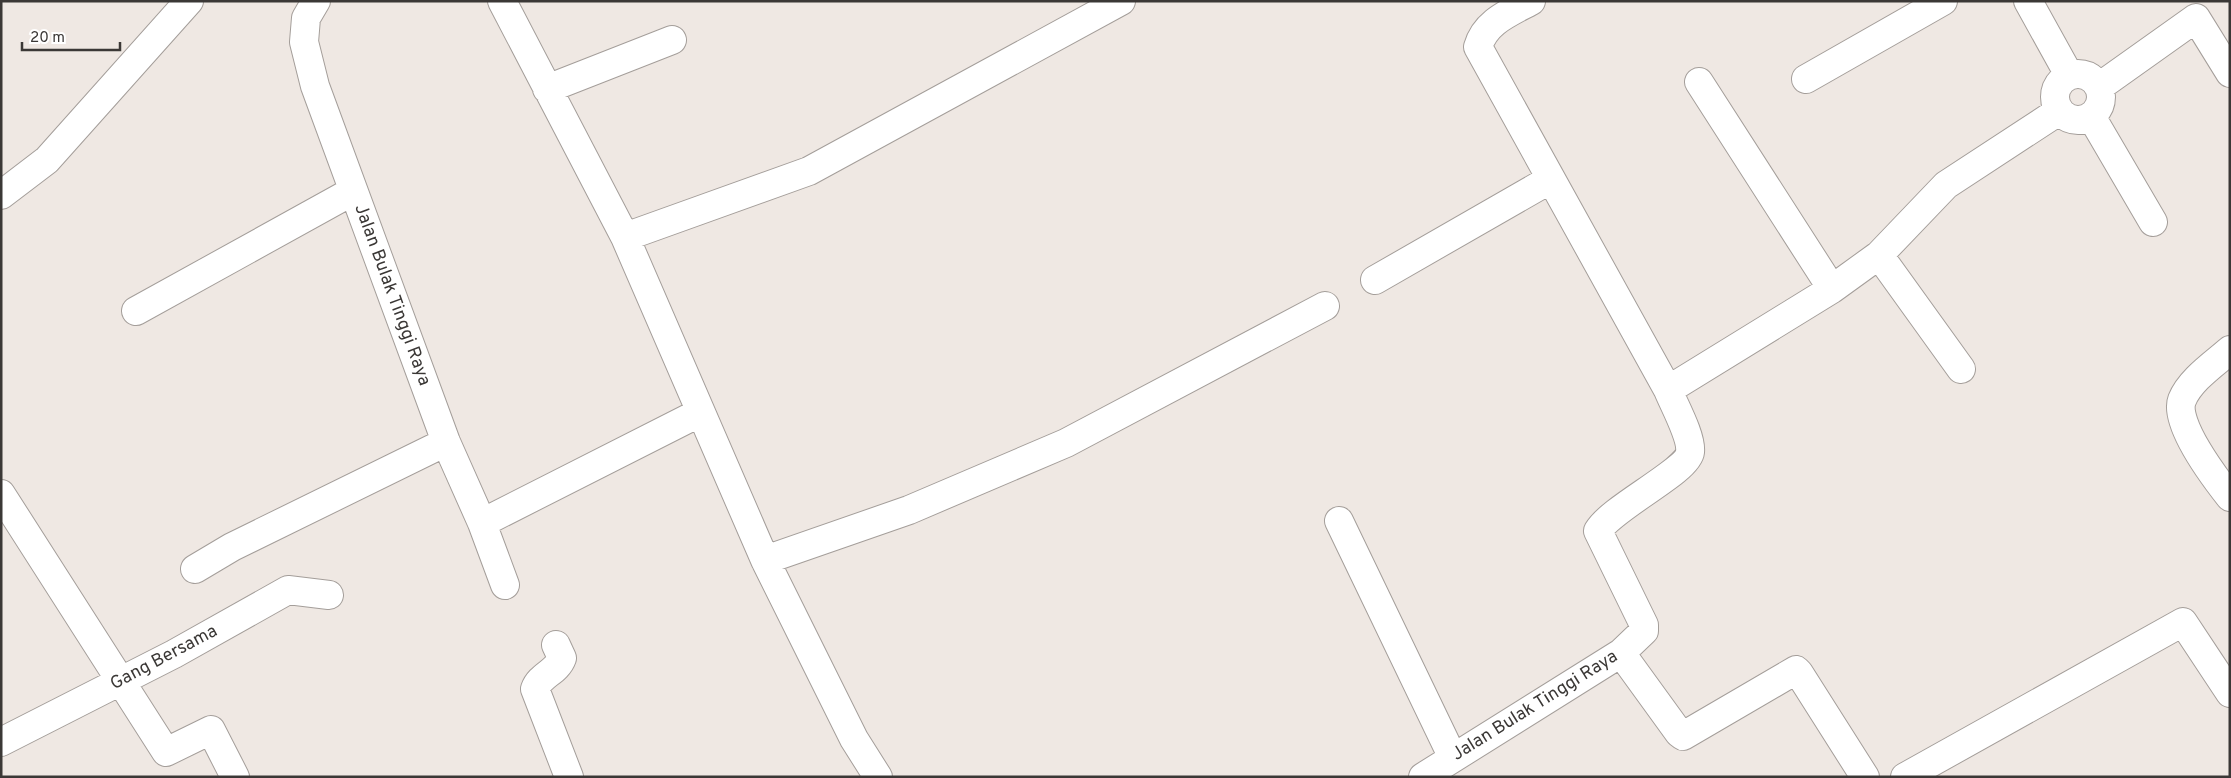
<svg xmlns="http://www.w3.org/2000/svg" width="2231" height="778" font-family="Overpass,sans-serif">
  <rect width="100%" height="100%" fill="#efe8e3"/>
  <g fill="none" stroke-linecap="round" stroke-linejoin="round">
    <g stroke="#a49e9a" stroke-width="30">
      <path id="minor" d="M 316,1 L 306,18 L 304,42 L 315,86 L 446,442 L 482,523 L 505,585
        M 502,1 L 625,237 L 765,560 L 854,739 L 878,777
        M 2028,1 L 2069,75
        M2055 97a23 23 0 1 1 46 0a23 23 0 1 1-46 0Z
        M 1806,79 L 1943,1
        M 1699,82 L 1832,289
        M 2099,87 L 2196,18 L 2230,73
        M 547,89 L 672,40
        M 2091,116 L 2153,222
        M 1,195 L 47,160 L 189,1
        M 625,237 L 809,171 L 1121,1
        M 1879,255 L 1961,369
        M 1375,280 L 1551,179
        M 136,311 L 353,191
        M 2230,350 C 2214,364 2190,380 2182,400 C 2173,423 2215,478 2230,497
        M 1668,390 L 1832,289 L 1879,255 L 1946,185 L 2059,111
        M 1,494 L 166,752 L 211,730 L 235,777
        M 1339,521 L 1453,758
        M 482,523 L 699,413
        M 765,560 L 909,510 L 1066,443 L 1325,306
        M 195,569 L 232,547 L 446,442
        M 556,645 L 562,658 C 557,672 540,675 535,689 L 569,777
        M 1621,653 L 1679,733 L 1683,736 L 1796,670 L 1799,673 L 1865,777
        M 1,742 L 174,654 L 288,590 L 329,595
        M 1423,777 L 1621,653 L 1644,631 L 1644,625 L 1598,531 C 1611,508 1688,471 1690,452 C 1692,437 1674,405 1668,390 L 1478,47 C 1485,22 1509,13 1531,1
        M 1905,777 L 2183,622 L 2230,693"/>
    </g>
    <use href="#minor" stroke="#fff" stroke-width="28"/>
  </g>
  <g text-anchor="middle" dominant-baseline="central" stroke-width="4.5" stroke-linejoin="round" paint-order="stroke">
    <g font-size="18" fill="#3b3836" stroke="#fff">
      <text transform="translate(392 295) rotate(70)">Jalan Bulak Tinggi Raya</text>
      <text transform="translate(164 658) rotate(-28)">Gang Bersama</text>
      <text transform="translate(1535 706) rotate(-32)">Jalan Bulak Tinggi Raya</text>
    </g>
  </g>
  <rect width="2231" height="778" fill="none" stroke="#3b3836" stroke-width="5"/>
  <path d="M22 42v8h98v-8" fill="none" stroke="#3b3836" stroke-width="2.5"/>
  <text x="30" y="42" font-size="15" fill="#3b3836" stroke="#ffffff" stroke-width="4" paint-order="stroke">20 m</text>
</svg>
